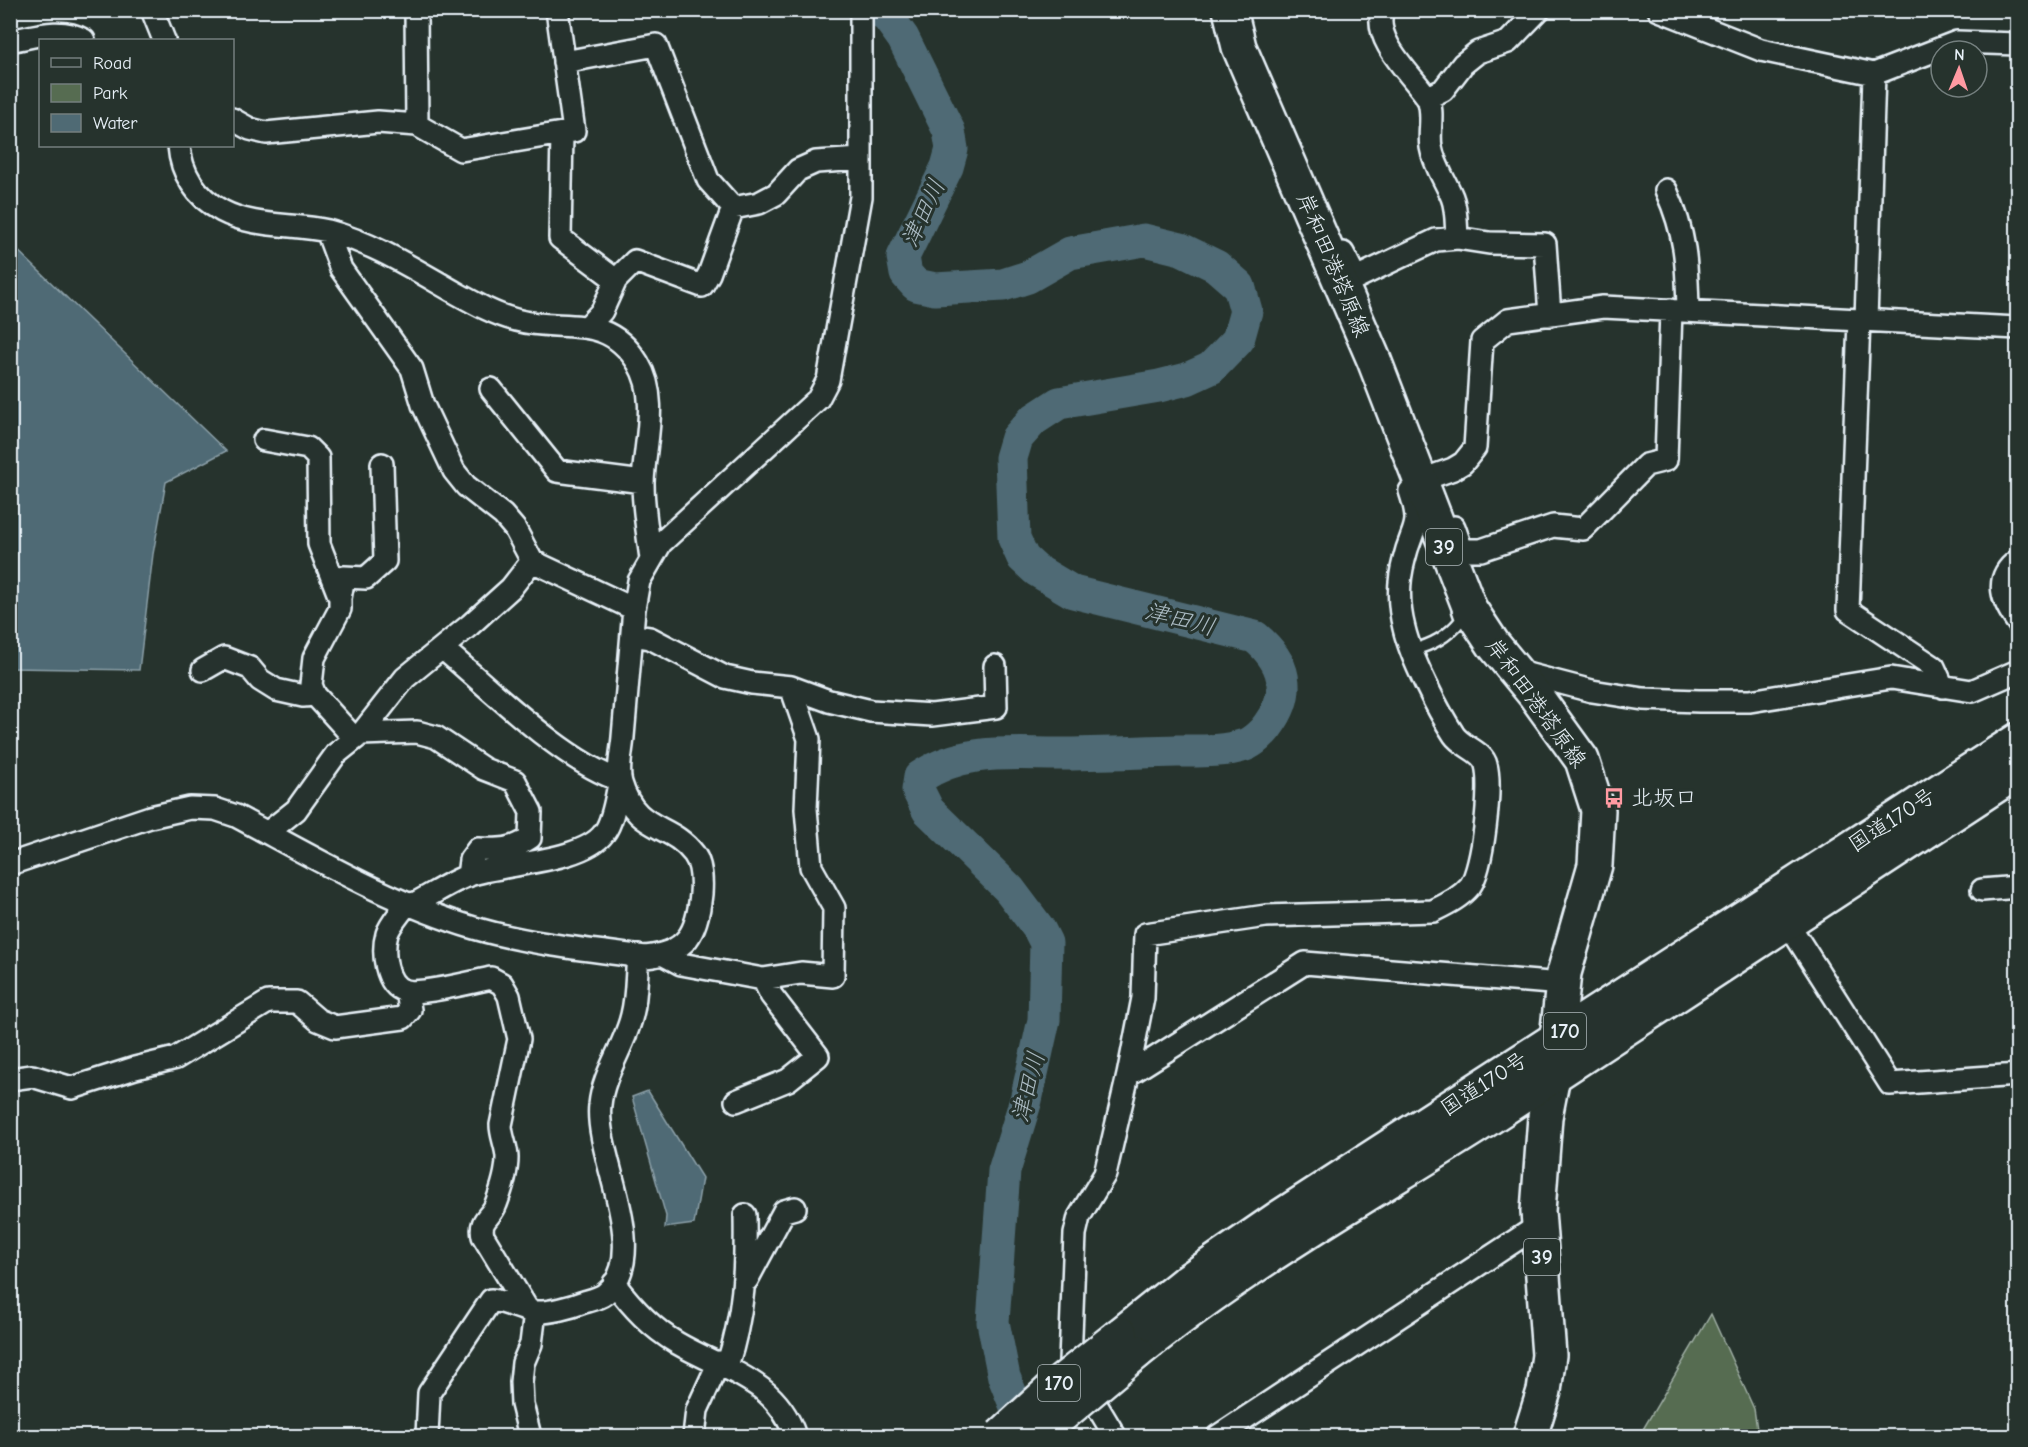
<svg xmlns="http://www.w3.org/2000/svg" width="2028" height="1447" font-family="'Comic Neue','Klee One',sans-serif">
  <rect width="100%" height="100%" fill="#26332d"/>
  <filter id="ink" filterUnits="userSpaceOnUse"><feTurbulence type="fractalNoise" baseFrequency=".0167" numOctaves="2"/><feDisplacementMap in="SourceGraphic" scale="12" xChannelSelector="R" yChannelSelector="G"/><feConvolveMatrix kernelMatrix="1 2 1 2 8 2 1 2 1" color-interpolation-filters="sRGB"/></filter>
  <g filter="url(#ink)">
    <path fill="#566c51" stroke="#9faea4" stroke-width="1.5" d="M 1711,1314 L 1754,1409 L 1758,1436 L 1639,1436 Z"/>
    <path fill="#4f6a74" stroke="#8ca0a9" stroke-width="1.5" d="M 11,244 L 226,451 L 166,482 L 153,554 L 139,670 L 11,668 Z
      M 648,1091 L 702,1178 L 694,1224 L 665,1228 L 666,1216 L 632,1097 Z"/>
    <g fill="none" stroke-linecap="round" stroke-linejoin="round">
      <path stroke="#4f6a74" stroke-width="33" d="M 875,10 L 887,16 L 903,38 L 949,131 L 952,149 L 947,167 L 903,257 L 906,274 L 916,285 L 935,289 L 1003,285 L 1028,277 L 1070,253 L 1144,240 L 1181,249 L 1216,266 L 1239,286 L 1246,311 L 1238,340 L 1211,368 L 1187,379 L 1159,386 L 1059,403 L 1033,420 L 1017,438 L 1011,458 L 1014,538 L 1023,558 L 1036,570 L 1073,592 L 1255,637 C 1285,662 1293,691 1269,724 C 1264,732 1253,742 1245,745 C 1224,752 1199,751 1177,751 C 1137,752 1097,754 1058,754 C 1009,754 963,748 920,777 L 918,790 L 928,810 L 1009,889 L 1039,929 L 1046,943 L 1044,1020 L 1026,1100 L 1004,1171 L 993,1322 L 1004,1377 L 1028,1436"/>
      <g stroke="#e8f1f8" stroke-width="15">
        <path id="lane" d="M 1412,650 C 1432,645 1447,637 1461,620 L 1458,611"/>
      </g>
      <g stroke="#e8f1f8" stroke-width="26">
        <path id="street" d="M 152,10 L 164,40
          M 416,10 L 417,125
          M 1383,10 C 1371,39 1413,76 1427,97 C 1435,111 1428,131 1431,147 C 1434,165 1445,180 1452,197 C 1457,209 1456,225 1457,238
          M 1659,10 L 1761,50 L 1874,74 L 1957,42 L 2018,44
          M 10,41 C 36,36 61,27 84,40
          M 564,62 L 656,45 L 708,180 L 733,208
          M 1427,98 L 1443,90 L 1463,64 L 1478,52 L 1508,42 L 1539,10
          M 232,119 L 250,129 L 266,133 L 378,122 L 417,125 L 461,150 L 574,131 L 557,10
          M 562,134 L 560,238 L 616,280
          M 179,146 C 181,173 196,197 222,211 C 254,228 293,223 328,231 C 374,243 417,271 458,294 C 476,304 496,315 516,320 C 563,333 606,311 638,363 C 660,399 644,444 643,483 C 643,509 648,534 651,559
          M 1666,190 C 1686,234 1687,263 1688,311
          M 327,231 L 341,269 L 412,369 L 423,405 L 454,471 L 466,486 L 503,515 L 515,529 L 532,561 L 634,609
          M 1343,253 L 1356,278 L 1436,240 L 1457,238 L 1489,243 L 1545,244 L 1550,315
          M 1859,320 L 1848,610 L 1934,667 L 1943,687
          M 1866,320 L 1874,74
          M 588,326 L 602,311 L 616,280 L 635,261 L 702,286 L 709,274 L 733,208 L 759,203 L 776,194 L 798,170 L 816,162 L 861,159
          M 491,389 L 557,471 L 643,482
          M 264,440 L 308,448 L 318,458 L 319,544 L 340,598 L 340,609 L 314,658 L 311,685 L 315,695 L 355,739
          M 1419,481 L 1453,469 L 1463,463 L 1475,448 L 1482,341 L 1508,320 L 1603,307 L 2018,328
          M 1454,527 L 1462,550 L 1481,550 L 1553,526 L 1583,529 L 1646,465 L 1666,460 L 1671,310
          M 2018,560 C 1992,579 2003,602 2018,623
          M 340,598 L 344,577 L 366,578 L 385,561 L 382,464
          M 632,635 L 650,638 L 725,677 L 752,683 L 791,687 L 829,701 L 871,711 L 932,715 L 996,707 L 995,666
          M 203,670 L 224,658 L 250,668 L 260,680 L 276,690 L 303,696 L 315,695
          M 1515,671 L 1592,691 L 1643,699 L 1699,701 L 1750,701 L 1891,678 L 1972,691 L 2018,671
          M 361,734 L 417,732 L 436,737 L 484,769 L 515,781 L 531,812 L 530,838 C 513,850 499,850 478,849 L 470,860 L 468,876
          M 267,833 L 296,810 L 336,754 L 361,734 L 405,678 L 470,625 L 511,588 L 532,561
          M 10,864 L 150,817 L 190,808 L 215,809 L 236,816 C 313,857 390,903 474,928 C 529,944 588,950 645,957 C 687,953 697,933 701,894 C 702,881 702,865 694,854 C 670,822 636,833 621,783 C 617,770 622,750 623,737 C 627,694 630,652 634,609 L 639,581 L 661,543 L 818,399 L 828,380 L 861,197 L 861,10
          M 1982,890 L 2018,887
          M 407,903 C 401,913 390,924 387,934 C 382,951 385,985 405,991 C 421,995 473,982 491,978 L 502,984 L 509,996 L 519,1039 L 501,1125 C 501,1136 507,1147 507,1158 C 507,1171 501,1191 496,1204 C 491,1218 479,1219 483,1236 L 528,1310
          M 412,905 C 430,896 450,882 469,875 C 504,863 583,862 604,833 C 614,820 616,796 620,780 C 563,762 490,688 442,648
          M 1787,922 L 1890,1084 L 2018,1075
          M 664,955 L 681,964 L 763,979 L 801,973 L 833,976 L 834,908 L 811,867 L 806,809 L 809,739 L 791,687
          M 1128,1075 L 1305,963 L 1562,984
          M 10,1079 L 32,1076 L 72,1088 L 135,1068 L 176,1058 L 268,1002 L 297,1002 L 318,1020 L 335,1027 L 403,1018 L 410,1010 L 407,991
          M 736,1101 L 788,1080 L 818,1056 L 771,995 L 763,979
          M 747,1280 L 784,1211 L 795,1208
          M 614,1283 C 632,1307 651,1328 677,1343 C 723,1370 776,1379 795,1436
          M 727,1366 C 744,1314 746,1270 745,1215
          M 427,1436 L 429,1393 L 491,1300 C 506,1301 520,1310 535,1312 C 549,1313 571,1307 584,1302 C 591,1300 600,1298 605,1294 C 654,1255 594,1155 600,1105 C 603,1073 625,1046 632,1015 C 637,996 636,975 638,956
          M 530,1436 L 522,1404 L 521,1382 L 523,1363 L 531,1344 L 535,1312
          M 694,1436 L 697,1410 L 719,1362
          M 1115,1436 L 1070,1361 L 1075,1234 L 1079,1217 L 1105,1174 L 1128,1075 L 1143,998 L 1145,934 L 1266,916 L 1433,911 C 1447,904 1460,898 1470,886 C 1483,869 1492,786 1486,765 C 1483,751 1462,747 1454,735 C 1437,709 1411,658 1404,628 C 1398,605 1398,582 1404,560 C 1412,525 1423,530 1410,491
          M 1218,1436 L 1539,1225"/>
      </g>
      <g stroke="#e8f1f8" stroke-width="38">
        <path id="primary" d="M 1230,10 L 1239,47 L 1374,360 L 1470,609 L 1493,644 L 1535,695 L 1582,760 L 1598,810 L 1595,865 L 1564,973 L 1553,1076 L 1545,1117 L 1538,1211 L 1549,1355 L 1544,1391 L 1530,1436"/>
      </g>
      <g stroke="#e8f1f8" stroke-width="38">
        <path id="highway" d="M 1121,1334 L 1187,1281 L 1280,1217 L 2018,740
          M 1137,1352 C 1243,1266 1362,1199 1477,1126 C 1658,1008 1837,889 2018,771"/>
      </g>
      <use href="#lane" stroke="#26332d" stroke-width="10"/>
      <use href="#street" stroke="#26332d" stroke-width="21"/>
      <use href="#primary" stroke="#26332d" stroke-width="33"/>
      <use href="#highway" stroke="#26332d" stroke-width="33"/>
      <g stroke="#e8f1f8" stroke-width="38" stroke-linecap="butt">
        <path id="highway-bridge" d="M 1001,1436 L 1051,1390 L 1121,1334
          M 1037,1436 L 1137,1352"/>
      </g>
      <use href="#highway-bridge" stroke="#26332d" stroke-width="33"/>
    </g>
  </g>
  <defs>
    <g id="bus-bare" transform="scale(1.62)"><path d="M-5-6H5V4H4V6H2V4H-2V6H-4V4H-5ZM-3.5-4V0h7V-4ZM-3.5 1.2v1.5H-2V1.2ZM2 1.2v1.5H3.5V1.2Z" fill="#ff9aa2" stroke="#26332d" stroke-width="2.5" paint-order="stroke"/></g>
  </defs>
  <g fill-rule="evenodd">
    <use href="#bus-bare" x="1614" y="798"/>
  </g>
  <g text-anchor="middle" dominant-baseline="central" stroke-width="6" stroke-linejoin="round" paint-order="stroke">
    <g fill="#26332d" stroke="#aeb8bb" stroke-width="1.5">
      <rect x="1426" y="529" width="36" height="36" rx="4.5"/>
      <rect x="1544" y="1013" width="42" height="36" rx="4.5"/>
      <rect x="1524" y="1239" width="36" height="36" rx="4.5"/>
      <rect x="1038" y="1365" width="42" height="36" rx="4.5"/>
    </g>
    <g font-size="21" font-weight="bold" fill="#e8f1f8">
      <text x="1444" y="547">39</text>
      <text x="1565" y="1031">170</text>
      <text x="1542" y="1257">39</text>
      <text x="1059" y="1383">170</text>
    </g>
    <g font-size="22" fill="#e8f1f8" stroke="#26332d">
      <text transform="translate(1333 265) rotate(67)">岸和田港塔原線</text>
      <text transform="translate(1536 703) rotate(54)">岸和田港塔原線</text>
      <text transform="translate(1892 820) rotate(-33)">国道170号</text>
      <text transform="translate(1484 1084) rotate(-33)">国道170号</text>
    </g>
    <g font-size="22" fill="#e8f1f8" stroke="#26332d" text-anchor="start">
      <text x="1631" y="798">北坂口</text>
    </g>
    <g font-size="24" font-style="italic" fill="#abbbc3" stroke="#26332d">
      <text transform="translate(923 213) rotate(-65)">津田川</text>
      <text transform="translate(1180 619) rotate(14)">津田川</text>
      <text transform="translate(1028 1087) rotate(-76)">津田川</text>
    </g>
  </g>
  <rect width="2028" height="1447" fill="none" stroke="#26332d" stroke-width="36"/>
  <rect x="18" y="18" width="1992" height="1411" fill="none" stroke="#e8f1f8" stroke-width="2" filter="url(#ink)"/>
  <rect x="39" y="39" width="195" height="108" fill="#26332d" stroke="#747f7e" stroke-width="1.5"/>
  <rect x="51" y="58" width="30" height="9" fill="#26332d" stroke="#747f7e" stroke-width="1.5"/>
  <text x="93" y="69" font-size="18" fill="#e8f1f8">Road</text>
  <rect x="51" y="84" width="30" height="18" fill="#566c51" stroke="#747f7e" stroke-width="1.5"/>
  <text x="93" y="99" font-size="18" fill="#e8f1f8">Park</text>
  <rect x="51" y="114" width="30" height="18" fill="#4f6a74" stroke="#747f7e" stroke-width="1.5"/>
  <text x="93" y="129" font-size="18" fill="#e8f1f8">Water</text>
  <g transform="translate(1959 69) rotate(2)"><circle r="28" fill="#26332d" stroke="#747f7e" stroke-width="1.5"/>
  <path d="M0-4.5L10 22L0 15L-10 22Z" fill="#ff9aa2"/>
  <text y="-9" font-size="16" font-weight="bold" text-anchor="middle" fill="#e8f1f8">N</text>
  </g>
</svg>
